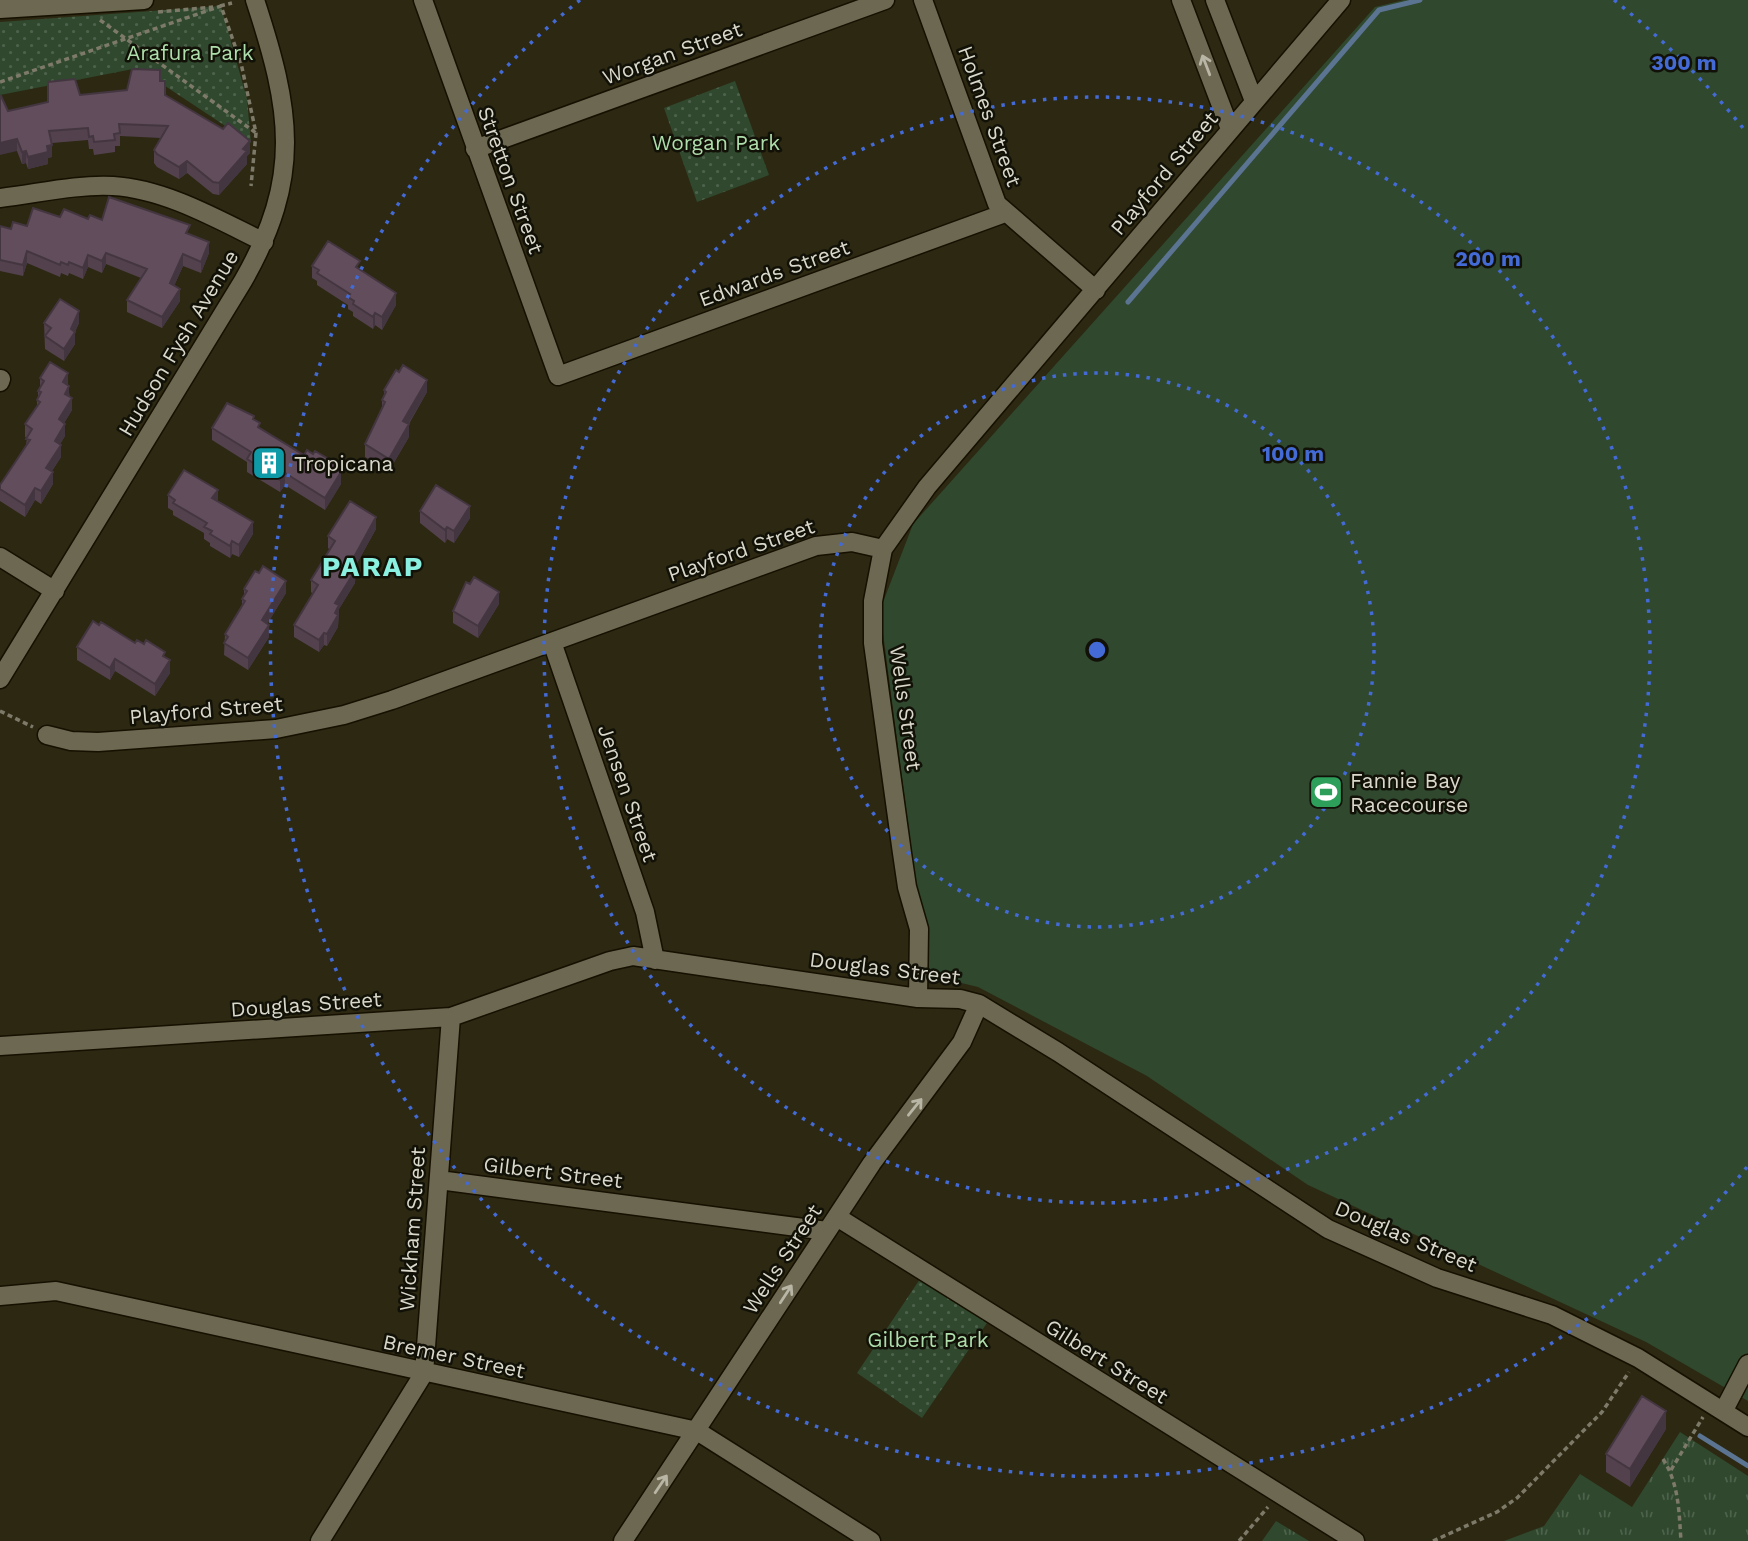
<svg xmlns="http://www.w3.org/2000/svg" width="1748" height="1541" font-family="'Work Sans',sans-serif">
  <defs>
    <pattern id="grass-tufts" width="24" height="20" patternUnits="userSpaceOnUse" patternTransform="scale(1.75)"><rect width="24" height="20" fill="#2f482e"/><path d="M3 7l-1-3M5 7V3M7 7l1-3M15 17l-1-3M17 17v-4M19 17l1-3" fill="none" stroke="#4d624b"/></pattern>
    <pattern id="park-dots" width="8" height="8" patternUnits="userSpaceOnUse" patternTransform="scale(1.75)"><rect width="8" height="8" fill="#2f482e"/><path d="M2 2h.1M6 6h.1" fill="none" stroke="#4d624b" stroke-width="1.8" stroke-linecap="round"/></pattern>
  </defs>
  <rect width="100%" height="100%" fill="#2c2812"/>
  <path fill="url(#grass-tufts)" d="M 1680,1432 L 1748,1476 L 1748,1541 L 1504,1541 L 1544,1526 L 1580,1474 L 1632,1507 Z
    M 1276,1521 L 1309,1541 L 1262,1541 Z"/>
  <path fill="url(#park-dots)" d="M 221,6 L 247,99 L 251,143 L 138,68 L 0,95 L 0,22 Z
    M 735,81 L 769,175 L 697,202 L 664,108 Z
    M 920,1279 L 987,1323 L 922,1418 L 857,1373 Z"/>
  <path fill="#2f482e" d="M 1404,0 L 1748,0 L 1748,1401 L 1646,1342 L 1308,1185 L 1147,1076 L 978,987 L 928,975 L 880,610 L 913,524 L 1375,7 Z"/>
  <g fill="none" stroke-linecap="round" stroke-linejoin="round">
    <path stroke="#5b7492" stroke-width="5" d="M 1128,302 L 1379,10 L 1420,0
      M 1700,1436 L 1748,1466"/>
    <g stroke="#151000" stroke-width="21">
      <path id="minor" d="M 423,0 L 558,376 L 1005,213
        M 923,0 L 997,204 L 1096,290
        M 1181,0 L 1230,129
        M 1215,0 L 1254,101
        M 0,9 L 144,0
        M 475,149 L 885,0
        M 0,198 C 36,194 76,184 113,186 C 165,189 217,219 264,242
        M 0,382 L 1,379
        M 0,557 L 55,591
        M 552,642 L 645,912 L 655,960
        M 0,679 L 243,281 C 303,176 291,110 255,0
        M 47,735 L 71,741 L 98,742 L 276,729 L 344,715 L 392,700 L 816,546 L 852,542 L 883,549
        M 918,998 L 919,929 L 907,887 L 902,853 L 873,643 L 873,601 L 883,549 L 927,487 L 1341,0
        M 0,1046 L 451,1017 L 610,961 L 633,956 L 918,998 L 960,999 L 979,1004 L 1058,1052 L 1328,1229 L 1437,1278 L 1552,1315 L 1638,1358 L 1748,1427
        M 439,1180 L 827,1231
        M 837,1217 L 1355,1541
        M 0,1296 L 56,1291 L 697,1431 L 871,1541
        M 1724,1410 L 1748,1364
        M 320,1541 L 424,1373 L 451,1017
        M 623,1541 L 872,1163 L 962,1042 L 979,1004"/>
    </g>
    <path stroke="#7d7a69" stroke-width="3.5" stroke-dasharray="5 3.5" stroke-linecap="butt" d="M 220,6 L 232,3
      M 158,12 L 213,7
      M 100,20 L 256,133
      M 0,82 L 221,6 L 241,63 L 256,133 L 251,186
      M 0,711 L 33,727
      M 1663,1459 C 1679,1484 1679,1512 1681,1541
      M 1671,1470 L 1703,1417
      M 1239,1541 L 1268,1507
      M 1433,1541 L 1497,1512 L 1517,1498 L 1602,1412 L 1629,1372"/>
    <use href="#minor" stroke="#6d6851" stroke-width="18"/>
  </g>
  <path fill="#53424e" d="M 160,81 L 165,96 L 250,153 L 247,156 L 247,164 L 219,195 L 213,194 L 187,173 L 179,179 L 157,167 L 154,163 L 154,150 L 161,138 L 120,136 L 120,146 L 115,146 L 115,152 L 94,155 L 93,149 L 89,149 L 88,140 L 52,143 L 52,157 L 48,158 L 48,164 L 28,169 L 26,163 L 22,164 L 17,151 L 8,111 L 80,95 L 127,90 Z
    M 60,217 L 102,220 L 190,234 L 209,253 L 201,273 L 183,266 L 174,286 L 180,301 L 162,328 L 127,312 L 127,300 L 141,278 L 106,264 L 102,273 L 88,267 L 83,279 L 69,273 L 68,276 L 61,273 L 60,277 L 27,263 L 23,276 L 0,271 L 0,226 L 11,229 Z
    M 312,266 L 360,269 L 396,305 L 382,330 L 375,325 L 373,329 L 353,316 L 353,312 L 348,309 L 348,305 L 317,285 L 317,281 L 312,278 Z
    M 44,323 L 79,323 L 75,332 L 75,344 L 64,361 L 45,349 Z
    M 40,378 L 68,386 L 72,410 L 64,423 L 65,436 L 60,444 L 61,457 L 52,471 L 53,484 L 41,504 L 35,500 L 25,517 L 0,501 L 0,485 L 26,445 L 27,438 L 25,437 L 25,424 L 37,406 L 37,400 L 38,397 L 38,391 L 40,388 Z
    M 384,390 L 427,392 L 409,424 L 409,437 L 389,471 L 365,457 L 365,444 L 382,409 L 382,400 L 384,396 Z
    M 254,420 L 260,428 L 304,455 L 337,469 L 341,484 L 325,510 L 285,485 L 280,492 L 247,472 L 247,462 L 212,440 L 212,428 Z
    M 168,495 L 218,501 L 253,534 L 239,557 L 232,554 L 230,558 L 210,546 L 210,543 L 204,539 L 204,533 L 173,515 L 173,511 L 168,508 Z
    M 420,511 L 470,518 L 454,543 L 447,539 L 445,543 L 420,523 Z
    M 376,529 L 356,565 L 355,583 L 339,609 L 338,627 L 327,646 L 324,645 L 319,652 L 294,637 L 294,625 L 313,594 L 311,592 L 311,580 L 330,550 L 328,548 L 328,536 Z
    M 244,589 L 286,593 L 267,624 L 269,637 L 248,670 L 224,655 L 225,634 L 242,607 L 242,599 L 244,595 Z
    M 499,604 L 478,638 L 453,623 L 453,611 Z
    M 99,625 L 165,657 L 170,673 L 155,696 L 115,671 L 110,680 L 77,660 L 77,647 Z
    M 1666,1429 L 1630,1487 L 1606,1472 L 1606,1454 Z"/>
  <path fill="#443640" d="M 17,139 L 17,151 L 0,155 L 0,143 Z
    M 250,141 L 250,153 L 247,156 L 247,164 L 219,195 L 219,183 Z
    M 52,145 L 52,157 L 48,158 L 48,164 L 28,169 L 28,157 L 47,146 Z
    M 26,151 L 26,163 L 22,164 L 22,152 Z
    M 187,161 L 187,173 L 179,179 L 179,167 Z
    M 209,242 L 209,253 L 201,273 L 201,262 Z
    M 27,251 L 27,263 L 23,276 L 23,265 Z
    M 106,253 L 106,264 L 102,273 L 102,261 Z
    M 183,254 L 183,266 L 170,295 L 170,283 Z
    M 88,255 L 88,267 L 83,279 L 83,268 Z
    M 180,289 L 180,301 L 162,328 L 162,317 Z
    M 396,293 L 396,305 L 382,330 L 382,317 Z
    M 79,311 L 79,323 L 75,332 L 75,344 L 64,361 L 64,349 Z
    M 375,313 L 375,325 L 373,329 L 373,317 Z
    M 68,373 L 68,385 L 63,382 Z
    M 427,380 L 427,392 L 403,433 L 403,421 Z
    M 69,386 L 69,399 L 65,394 Z
    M 72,398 L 72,410 L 59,432 L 59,419 Z
    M 65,424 L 65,436 L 55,453 L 55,441 Z
    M 409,424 L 409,437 L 389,471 L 389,459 Z
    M 61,445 L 61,457 L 46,480 L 46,468 Z
    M 53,472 L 53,484 L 41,504 L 41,491 Z
    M 341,472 L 341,484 L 325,510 L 325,498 Z
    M 285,473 L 285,485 L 280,492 L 280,480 Z
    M 35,488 L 35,500 L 25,517 L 25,505 Z
    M 218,490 L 218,502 L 212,498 Z
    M 470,506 L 470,518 L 454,543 L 454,531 Z
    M 376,517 L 376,529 L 356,565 L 355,583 L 339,609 L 338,627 L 327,646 L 327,634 L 335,603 L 353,559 Z
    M 253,522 L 253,534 L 239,557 L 239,545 Z
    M 447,527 L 447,539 L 445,543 L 445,530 Z
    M 232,541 L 232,554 L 230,558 L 230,546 Z
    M 286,581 L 286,593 L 262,633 L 262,620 Z
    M 499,592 L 499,604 L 478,638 L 478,626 Z
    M 269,625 L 269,637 L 248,670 L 248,658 Z
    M 324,633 L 324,645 L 319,652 L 319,640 Z
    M 115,659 L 115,671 L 110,680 L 110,668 Z
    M 170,660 L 170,673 L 155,696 L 155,684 Z
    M 1666,1411 L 1666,1429 L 1630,1487 L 1630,1469 Z"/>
  <path fill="#614d5b" stroke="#443640" stroke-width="2" d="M 132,69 L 160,70 L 160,81 L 165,81 L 165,95 L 223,129 L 228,123 L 250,141 L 243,149 L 247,151 L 219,183 L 213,182 L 187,161 L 179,167 L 157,154 L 154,150 L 168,126 L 119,124 L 120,133 L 114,134 L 115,140 L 94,142 L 93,136 L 89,137 L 88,128 L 49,131 L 52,145 L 47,146 L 48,152 L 28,157 L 26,151 L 22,152 L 17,139 L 0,143 L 0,96 L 1,96 L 8,111 L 48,102 L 48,82 L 75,79 L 80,95 L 127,90 Z
    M 109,197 L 190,225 L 186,233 L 209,242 L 201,262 L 183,254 L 170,283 L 180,289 L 162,317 L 127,300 L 147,269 L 106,253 L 102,261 L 88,255 L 83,268 L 69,262 L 68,265 L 61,262 L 60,265 L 27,251 L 23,265 L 0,260 L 0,226 L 11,229 L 13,222 L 27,226 L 33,208 L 60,217 L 64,209 L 88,219 L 90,215 L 102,220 Z
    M 328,241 L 360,261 L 356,267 L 396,293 L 382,317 L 375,313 L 373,317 L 353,304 L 354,301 L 348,297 L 350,294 L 317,273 L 319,270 L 312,266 Z
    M 60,299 L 79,311 L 71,329 L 75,332 L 64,349 L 45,336 L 51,328 L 44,323 Z
    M 50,362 L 68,373 L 63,382 L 69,386 L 65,394 L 72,398 L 59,419 L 65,424 L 55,441 L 61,445 L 46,468 L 53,472 L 41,491 L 35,488 L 25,505 L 0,489 L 0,485 L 30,440 L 26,439 L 32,429 L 25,424 L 40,402 L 37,400 L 41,392 L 38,391 L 44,381 L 40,378 Z
    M 403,365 L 427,380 L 403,421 L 409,424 L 389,459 L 365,444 L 385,402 L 382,400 L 386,392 L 384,390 L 396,370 L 399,372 Z
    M 227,403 L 254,416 L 253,419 L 260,423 L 258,427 L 304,455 L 307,450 L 313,454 L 315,451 L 337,464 L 334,468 L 341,472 L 325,498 L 285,473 L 280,480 L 247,459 L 251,452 L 212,428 Z
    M 184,470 L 218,490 L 212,498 L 253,522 L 239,545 L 232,541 L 230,546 L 210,534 L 212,531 L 204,527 L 207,523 L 173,503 L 175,500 L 168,495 Z
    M 436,485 L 470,506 L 454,531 L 447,527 L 445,530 L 420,511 Z
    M 350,501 L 376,517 L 353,559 L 356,561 L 352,568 L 355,571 L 335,603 L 339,605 L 335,613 L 338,615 L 327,634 L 324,633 L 319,640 L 294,625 L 318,585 L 311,580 L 335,541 L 328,536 Z
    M 263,566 L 286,581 L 262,620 L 269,625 L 248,658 L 224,643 L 228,637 L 225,634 L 245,601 L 242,599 L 247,591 L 244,589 L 255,571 L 259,573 Z
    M 474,577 L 499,592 L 478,626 L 453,611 L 466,582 L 470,584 Z
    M 93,621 L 99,625 L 101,622 L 135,643 L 137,640 L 144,644 L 146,640 L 165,652 L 163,656 L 170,660 L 155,684 L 115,659 L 110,668 L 77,647 Z
    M 1642,1396 L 1666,1411 L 1630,1469 L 1606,1454 Z"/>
  <defs><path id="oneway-shaft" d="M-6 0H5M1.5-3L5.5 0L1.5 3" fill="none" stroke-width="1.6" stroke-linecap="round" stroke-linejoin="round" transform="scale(1.75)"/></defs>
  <g stroke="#b9b6a6">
    <use href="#oneway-shaft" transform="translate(1206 65) rotate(-111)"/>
    <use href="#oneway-shaft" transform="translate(915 1107) rotate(-51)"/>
    <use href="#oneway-shaft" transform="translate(786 1294) rotate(-57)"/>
    <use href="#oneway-shaft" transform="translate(661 1484) rotate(-56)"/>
  </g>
  <g fill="none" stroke="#436ad5" stroke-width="3.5" stroke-dasharray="3.5 7">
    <circle cx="1097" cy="650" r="277"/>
    <circle cx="1097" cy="650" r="553"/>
    <path d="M1747 1167A830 830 0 1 1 580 0M1614 0A830 830 0 0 1 1747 133"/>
  </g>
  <defs>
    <g id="building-square" transform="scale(1.75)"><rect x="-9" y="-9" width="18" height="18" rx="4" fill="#0f9aa8" stroke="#121108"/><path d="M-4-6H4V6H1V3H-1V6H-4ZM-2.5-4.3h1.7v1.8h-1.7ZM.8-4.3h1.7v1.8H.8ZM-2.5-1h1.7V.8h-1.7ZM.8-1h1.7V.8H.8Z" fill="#fff"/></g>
    <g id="stadium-square" transform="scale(1.75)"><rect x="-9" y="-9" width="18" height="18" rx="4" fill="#2e9e5b" stroke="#121108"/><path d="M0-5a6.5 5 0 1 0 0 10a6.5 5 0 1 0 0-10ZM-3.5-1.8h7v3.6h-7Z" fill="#fff"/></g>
  </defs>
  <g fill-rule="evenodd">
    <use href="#building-square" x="269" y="463"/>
    <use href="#stadium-square" x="1326" y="792"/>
  </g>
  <g text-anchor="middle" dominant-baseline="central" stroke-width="5" stroke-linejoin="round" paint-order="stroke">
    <g font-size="21" fill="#aedeab" stroke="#121108">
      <text x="190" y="52">Arafura Park</text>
      <text x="716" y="142">Worgan Park</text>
      <text x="928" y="1339">Gilbert Park</text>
    </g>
    <g font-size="21" fill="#dad8cb" stroke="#121108">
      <text transform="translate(672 53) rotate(-20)">Worgan Street</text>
      <text transform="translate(990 116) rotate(70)">Holmes Street</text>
      <text transform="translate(1164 173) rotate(-50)">Playford Street</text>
      <text transform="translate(511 180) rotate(70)">Stretton Street</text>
      <text transform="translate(774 273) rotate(-20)">Edwards Street</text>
      <text transform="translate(178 343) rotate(-59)">Hudson Fysh Avenue</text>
      <text transform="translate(741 550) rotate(-19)">Playford Street</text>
      <text transform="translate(906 708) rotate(82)">Wells Street</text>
      <text transform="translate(206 710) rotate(-5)">Playford Street</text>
      <text transform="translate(628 793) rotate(71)">Jensen Street</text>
      <text transform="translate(885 968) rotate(7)">Douglas Street</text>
      <text transform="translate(306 1004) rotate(-4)">Douglas Street</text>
      <text transform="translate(553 1172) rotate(7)">Gilbert Street</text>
      <text transform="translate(412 1229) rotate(-86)">Wickham Street</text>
      <text transform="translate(1406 1236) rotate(23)">Douglas Street</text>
      <text transform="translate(782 1259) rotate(-57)">Wells Street</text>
      <text transform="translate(454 1356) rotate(12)">Bremer Street</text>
      <text transform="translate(1107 1361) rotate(32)">Gilbert Street</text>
    </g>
    <g font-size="21" fill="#dad8cb" stroke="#121108" text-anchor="start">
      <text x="294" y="463">Tropicana</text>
      <text x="1350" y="780">Fannie Bay<tspan x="1350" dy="24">Racecourse</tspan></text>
    </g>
    <g font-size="28" font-weight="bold" letter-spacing="2" fill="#8af1e0" stroke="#121108">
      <text x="373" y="566">PARAP</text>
    </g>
  </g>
  <circle cx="1097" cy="650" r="10" fill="#436ad5" stroke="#121108" stroke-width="3.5"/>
  <g font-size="21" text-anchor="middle" font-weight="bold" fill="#436ad5" stroke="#121108" stroke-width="5" stroke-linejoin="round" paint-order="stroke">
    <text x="1684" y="70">300 m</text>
    <text x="1488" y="266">200 m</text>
    <text x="1293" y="461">100 m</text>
  </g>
</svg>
